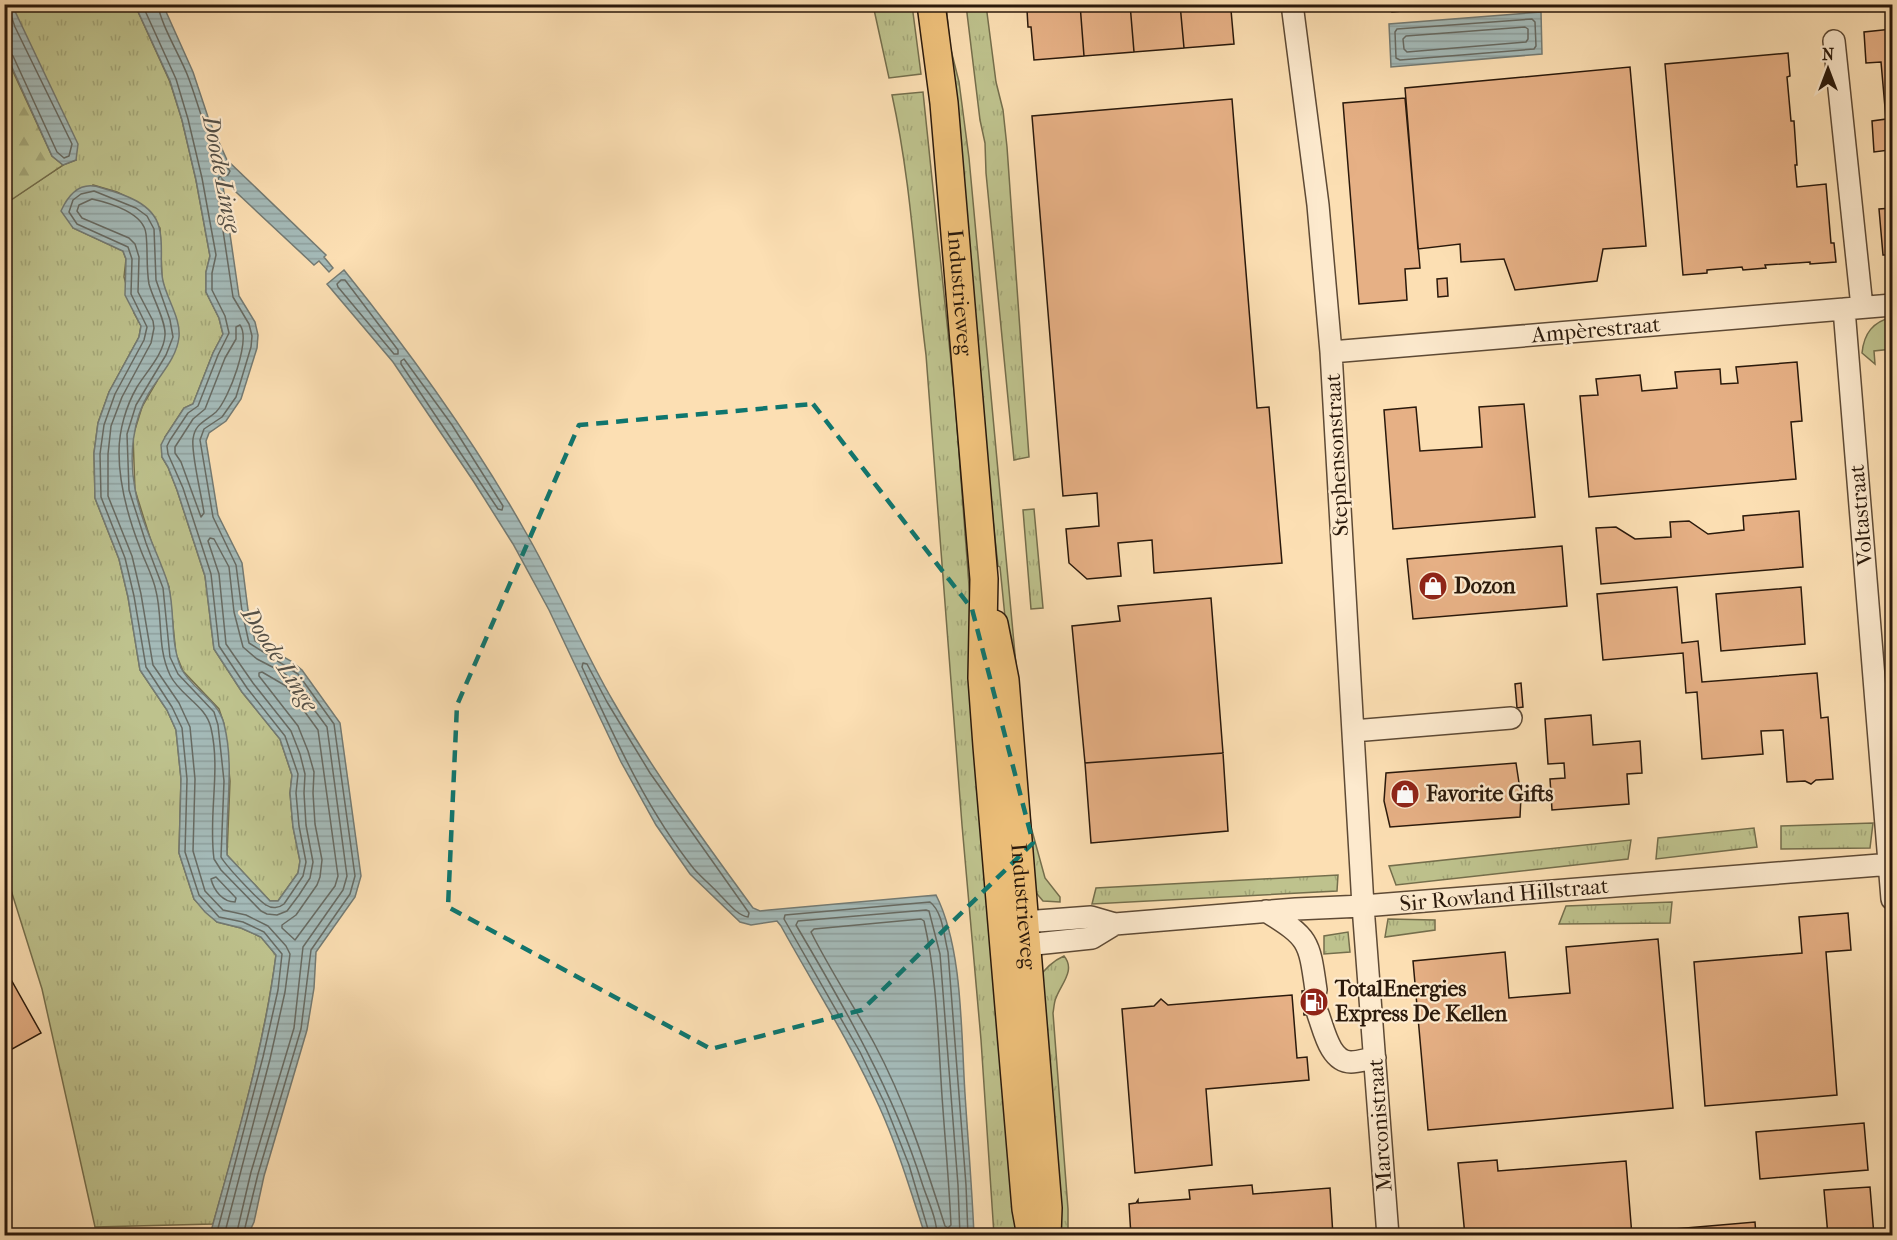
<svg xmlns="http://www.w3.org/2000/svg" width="1897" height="1240" font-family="'IM FELL French Canon',serif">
  <defs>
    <pattern id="grass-tufts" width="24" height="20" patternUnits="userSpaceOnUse" patternTransform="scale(1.5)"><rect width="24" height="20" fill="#bec28d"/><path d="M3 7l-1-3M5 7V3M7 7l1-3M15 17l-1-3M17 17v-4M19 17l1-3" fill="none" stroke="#a3a678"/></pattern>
    <pattern id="forest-firs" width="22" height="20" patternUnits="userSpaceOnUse" patternTransform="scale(1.5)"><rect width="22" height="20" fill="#bec28d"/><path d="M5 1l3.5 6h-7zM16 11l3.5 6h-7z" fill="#a3a678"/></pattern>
    <pattern id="water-rules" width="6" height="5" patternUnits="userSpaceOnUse" patternTransform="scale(1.5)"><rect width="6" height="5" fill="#a4bab8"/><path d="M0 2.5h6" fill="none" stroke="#8d9f9d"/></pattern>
  </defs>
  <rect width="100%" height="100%" fill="#fcdfb3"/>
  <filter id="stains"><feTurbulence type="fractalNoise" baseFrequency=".00333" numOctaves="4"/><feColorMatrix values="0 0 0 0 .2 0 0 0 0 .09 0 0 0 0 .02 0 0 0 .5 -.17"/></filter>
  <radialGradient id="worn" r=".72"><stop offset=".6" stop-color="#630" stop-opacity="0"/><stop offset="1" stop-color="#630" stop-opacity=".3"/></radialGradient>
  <path fill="url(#grass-tufts)" stroke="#746e4c" stroke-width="1.5" d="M 12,5 L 135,5 L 170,82 L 182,120 L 196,180 L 210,256 L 206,272 L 206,292 L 219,318 L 223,334 L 213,353 L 193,404 L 184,408 L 165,437 L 162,457 L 168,467 L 177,490 L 205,576 L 214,649 L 242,692 L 280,739 L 292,775 L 290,793 L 293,827 L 300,861 L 298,873 L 278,901 L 270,901 L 227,855 L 230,781 L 224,724 L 219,709 L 183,671 L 176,654 L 169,587 L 151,541 L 135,490 L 133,436 L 142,407 L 157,381 L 167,298 L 162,279 L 160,228 L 139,203 L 117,192 L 93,185 L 73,228 L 123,251 L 126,259 L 124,277 L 134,313 L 141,326 L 139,337 L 109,392 L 98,423 L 94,453 L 95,498 L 119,559 L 128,597 L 140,670 L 167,710 L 176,730 L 181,779 L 179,853 L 194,899 L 217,922 L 241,928 L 261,937 L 276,955 C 264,1046 238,1136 213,1224 L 95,1227 L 42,989 L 5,871 L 4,204 L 63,165 L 76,160 Z
    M 873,5 L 912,5 L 921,74 L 889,78 Z
    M 937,5 L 946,5 L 950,46 L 959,82 L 969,158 L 1031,827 L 1045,878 L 1060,897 L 1060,902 L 1043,901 L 1032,888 L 1000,567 L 998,566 Z
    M 966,5 L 986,5 L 996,82 L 1003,110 L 1007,147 L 1029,457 L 1014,460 L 986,173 L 985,143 L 980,120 Z
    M 923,92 L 955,400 L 1018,1235 L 994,1235 L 981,1040 L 962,825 L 926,355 C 915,268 911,181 892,95 Z
    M 1034,509 L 1043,608 L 1031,609 L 1023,510 Z
    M 1873,823 L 1870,848 L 1781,849 L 1781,826 Z
    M 1754,828 L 1757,847 L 1656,859 L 1658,838 Z
    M 1631,840 L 1628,859 L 1396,885 L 1389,866 Z
    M 1338,875 L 1337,891 L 1092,904 L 1096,888 Z
    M 1672,902 L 1670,923 L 1559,924 L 1566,906 Z
    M 1388,919 L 1435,920 L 1435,930 L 1385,937 Z
    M 1348,932 L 1350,952 L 1324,954 L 1324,936 Z
    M 1064,956 C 1076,970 1061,984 1056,998 C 1054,1002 1054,1008 1053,1013 L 1068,1209 L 1068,1235 L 1053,1235 L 1036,981 C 1043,971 1052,961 1064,956 Z"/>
  <path fill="url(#forest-firs)" stroke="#746e4c" stroke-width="1.5" d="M 4,52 L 52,156 L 63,165 L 5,204 Z"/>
  <path fill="#bec28d" stroke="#746e4c" stroke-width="1.5" d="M 1892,317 L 1892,349 L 1874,351 L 1875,364 L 1862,353 C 1864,333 1873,322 1892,317 Z"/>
  <path fill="url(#water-rules)" stroke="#737a73" stroke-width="1.5" d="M 4,5 L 12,5 L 78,144 L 76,160 L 63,165 L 52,156 L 5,52 Z
    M 135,5 L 163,5 L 193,72 L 209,120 L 227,160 L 326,255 L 324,257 L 333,268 L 329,272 L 319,261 L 314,265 L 222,179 L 239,296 L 255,322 L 258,335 L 257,348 L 241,399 L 226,421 L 209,433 L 206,441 L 218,515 L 242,563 L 248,610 L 255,641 L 291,661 L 302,670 L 340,723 L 361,876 L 355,897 L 316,952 L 314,988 L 307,1030 L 264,1176 L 254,1222 L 248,1235 L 210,1235 C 235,1143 264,1050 276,955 L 261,937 L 241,928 L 217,922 L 205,912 L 194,899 L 179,853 L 181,779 L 176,730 L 167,710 L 140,670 L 128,597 L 119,559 L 95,498 L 94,453 L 98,423 L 109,392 L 139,337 L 141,326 L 125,295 L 126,259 L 123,251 L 73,228 L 61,211 C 69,193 81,180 102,188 C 123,194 153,203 159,227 C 164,243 159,264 163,281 C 167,299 181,319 179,337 C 177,358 159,376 149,393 C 132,421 129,457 135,489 C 139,513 151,540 160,562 C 163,570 167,579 169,588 C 175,614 170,642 181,668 C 192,690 218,699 224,724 C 235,767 225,812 227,855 L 270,901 L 278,901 L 298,873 L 300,861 L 293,827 L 290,793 L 292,775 L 280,739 L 242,692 L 214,649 L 205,576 L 177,490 L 168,467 L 162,457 L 161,445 L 165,437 L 184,408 L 193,404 L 213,353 L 223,334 L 219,318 L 206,292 L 206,272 L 210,256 L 196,180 L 182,120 L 170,81 Z
    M 1541,12 L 1542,54 L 1391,67 L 1389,24 Z
    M 344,270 C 410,352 473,439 525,531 C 557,586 581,646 613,701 C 655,774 704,841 753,908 L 760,911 L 769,910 L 936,895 C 963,948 961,1034 965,1094 C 968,1141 972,1188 974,1235 L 925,1235 C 911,1192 898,1148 879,1106 C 851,1043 814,986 781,926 L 777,921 L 751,925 L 740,922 L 690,874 L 656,825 L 621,762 L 549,610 L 513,544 L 474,482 L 393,362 L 327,284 Z"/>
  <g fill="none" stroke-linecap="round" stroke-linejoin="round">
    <path stroke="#676a62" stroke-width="1.5" d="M 142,4 L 176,79 L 188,119 L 202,178 L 216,255 L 212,273 L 212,290 L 225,316 L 229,333 L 218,355 L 198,406 L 188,413 L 170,440 L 167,446 L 168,454 L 183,488 L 211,574 L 219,646 L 247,688 L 285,736 L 298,774 L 296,793 L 299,826 L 306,862 L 303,876 L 284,904 C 279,908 272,909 266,905 C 258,900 226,866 221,857 L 224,781 L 218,725 L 214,712 L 178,674 L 170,657 L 163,588 L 146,543 L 129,490 L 127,434 L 136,405 L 166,355 L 173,337 L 170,320 L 156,280 L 154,229 L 147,216 L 136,208 L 94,191 L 81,194 L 73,200 L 69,212 L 77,224 L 128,247 L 132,259 L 131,294 L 147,327 L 144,340 L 115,394 L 104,425 L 100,454 L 101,497 L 125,558 L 134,596 L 146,667 L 172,707 L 182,728 L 187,779 L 185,852 L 199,895 L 219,917 L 243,922 L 264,932 L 282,954 L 278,990 L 263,1057 L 216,1236
      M 158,4 C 160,23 179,54 187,74 C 200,106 206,145 230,171 L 228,175 L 219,177 L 216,184 L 233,297 L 249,324 L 252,336 L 251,347 L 236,397 L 222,417 L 204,429 L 200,440 L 213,517 L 236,565 L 242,611 L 249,643 L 298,674 L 334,724 L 355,876 L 350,894 L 311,950 L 301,1029 L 258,1174 L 243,1236
      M 1532,19 L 1535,22 L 1536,46 L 1534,49 L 1400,60 L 1396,58 L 1395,32 L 1397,29 Z
      M 1525,27 L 1528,29 L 1528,39 L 1526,42 L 1407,52 L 1404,49 L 1403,39 L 1406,36 Z
      M 4,52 L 9,52 L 13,56 L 57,152 L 64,158 L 69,156 L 72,144 L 15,27 L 7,4
      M 341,280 L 345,280 L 398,350 L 398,354 L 394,354 L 338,287 L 337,284 Z
      M 240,325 C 251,340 229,399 216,412 C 206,421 195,423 193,439 C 191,454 202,497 204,513 L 201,517 L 181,462 L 175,453 L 175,447 L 193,419 L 205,409 L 225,358 L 236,339 L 236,327 Z
      M 404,359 L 452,425 L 503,506 L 502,510 L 498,509 L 401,364 L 401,361 Z
      M 583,663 L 587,664 L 607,702 L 650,773 L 749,913 L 748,917 C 738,916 728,903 720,895 C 712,886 702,878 694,869 C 646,809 614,736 582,667 Z
      M 262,672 L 286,686 L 318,730 L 338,876 L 335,886 L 295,940 L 282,928 L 282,925 L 296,915 L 317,885 L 320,877 L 322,860 L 315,824 L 313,793 L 314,772 L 308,751 L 298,726 L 259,676 L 259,673 Z
      M 216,877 L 236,898 L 235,902 C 223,902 214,891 211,879 Z
      M 921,919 L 924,921 C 937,978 938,1037 942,1096 C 945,1139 949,1182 951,1225 L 948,1228 L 945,1226 C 925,1163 905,1101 874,1043 C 854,1006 830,970 811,932 L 814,929 Z
      M 224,1236 L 270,1059 L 285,992 L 290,954 L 286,946 L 268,926 L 246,915 L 223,910 L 205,891 L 193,851 L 195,779 L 190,727 L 179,703 L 153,665 L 141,594 L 132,556 L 108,496 L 108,454 L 111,426 L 122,397 L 151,343 L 154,328 L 153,321 L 138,292 L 139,257 L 135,244 L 129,238 L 82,218 L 77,211 L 79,205 L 92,199 C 110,203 144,213 146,234 C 148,250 146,267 149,284 C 153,299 166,321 165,335 C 164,354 146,372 137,387 C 126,406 119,430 119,452 C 119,485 128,517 140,548 C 145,562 153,576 156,591 C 163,619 157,648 170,675 C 180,696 206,705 211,728 C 221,771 208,815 214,859 L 221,870 L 261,911 L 267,914 L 277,915 L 287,911 L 299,895 L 310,878 L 313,862 L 306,825 L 304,793 L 305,774 L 300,754 L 291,731 L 253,683 L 226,644 L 219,574 L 208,541 L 210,538 L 214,539 L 229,567 L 234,612 L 243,647 L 257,659 L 284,673 L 292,680 L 327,727 L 347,876 L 343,890 L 303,947 L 294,1028 L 251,1172 L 236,1236
      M 930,1236 L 909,1165 L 885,1104 L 860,1052 L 784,919 L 785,915 L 930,902 C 943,912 944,937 948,952 L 966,1185 L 968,1236
      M 937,1236 C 937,1218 927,1199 922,1183 C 893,1091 845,1008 796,925 L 798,921 L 926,910 L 929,911 L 940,954 L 958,1185 L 960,1236"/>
  </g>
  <path fill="#e6b085" stroke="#2a190b" stroke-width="1.5" d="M 1029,4 L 1080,4 L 1084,56 L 1034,60 L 1031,27 L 1028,27 L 1027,10 L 1030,10 Z
    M 1080,4 L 1130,4 L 1134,52 L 1084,56 Z
    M 1130,4 L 1180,4 L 1184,48 L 1134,52 Z
    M 1180,4 L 1234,4 L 1234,10 L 1231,10 L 1234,44 L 1184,48 Z
    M 1392,4 L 1481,4 L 1392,12 Z
    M 1892,29 L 1892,190 L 1889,150 L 1874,152 L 1872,121 L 1886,119 L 1881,62 L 1866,63 L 1864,32 Z
    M 1788,53 L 1790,76 L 1787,77 L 1791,121 L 1794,121 L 1797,165 L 1795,165 L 1797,187 L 1826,184 L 1831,243 L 1834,243 L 1836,262 L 1810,264 L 1810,262 L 1765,265 L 1766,268 L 1743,270 L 1742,267 L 1707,270 L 1707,273 L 1683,275 L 1665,64 Z
    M 1630,67 L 1646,246 L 1603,249 L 1597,281 L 1515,290 L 1504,259 L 1461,262 L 1460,244 L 1418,249 L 1405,88 Z
    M 1405,98 L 1420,268 L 1405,269 L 1407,300 L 1359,304 L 1343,103 Z
    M 1232,99 L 1257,408 L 1269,407 L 1282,563 L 1154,573 L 1152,540 L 1118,543 L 1121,576 L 1087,579 L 1069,563 L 1066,529 L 1099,526 L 1097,493 L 1063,496 L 1032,116 Z
    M 1892,208 L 1892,255 L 1883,255 L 1879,209 Z
    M 1447,278 L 1448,296 L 1438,297 L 1437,279 Z
    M 1797,362 L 1802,421 L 1791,422 L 1796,479 L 1589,497 L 1580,396 L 1598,395 L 1596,379 L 1640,375 L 1642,391 L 1677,388 L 1675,372 L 1720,369 L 1721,384 L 1738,383 L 1736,367 Z
    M 1524,404 L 1535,517 L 1393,529 L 1384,410 L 1416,407 L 1420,451 L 1482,447 L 1479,407 Z
    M 1799,511 L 1803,567 L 1601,584 L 1596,528 L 1616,527 L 1635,539 L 1671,537 L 1670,522 L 1689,521 L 1708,534 L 1744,530 L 1743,516 Z
    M 1562,546 L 1567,606 L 1413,619 L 1407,559 Z
    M 1677,587 L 1682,643 L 1698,641 L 1702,682 L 1817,673 L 1821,718 L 1828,717 L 1833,779 L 1816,780 L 1811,784 L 1805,781 L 1787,782 L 1783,730 L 1761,731 L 1763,754 L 1702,759 L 1697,692 L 1686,693 L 1683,653 L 1603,660 L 1597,594 Z
    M 1801,587 L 1805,644 L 1721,651 L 1716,594 Z
    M 1211,598 L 1223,753 L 1085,763 L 1072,626 L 1120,621 L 1118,606 Z
    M 1521,683 L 1523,707 L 1517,708 L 1515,684 Z
    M 1591,715 L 1593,745 L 1640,741 L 1642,773 L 1627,774 L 1629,804 L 1552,810 L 1550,779 L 1565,778 L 1564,763 L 1548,764 L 1545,719 Z
    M 1223,753 L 1228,831 L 1091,843 L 1085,763 Z
    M 1516,763 L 1521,796 L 1520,817 L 1390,827 L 1384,801 L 1386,773 Z
    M 1848,913 L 1851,950 L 1826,952 L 1837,1095 L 1705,1106 L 1694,962 L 1802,953 L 1799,917 Z
    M 1658,939 L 1673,1108 L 1428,1130 L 1413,961 L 1505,952 L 1509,998 L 1570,993 L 1566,947 Z
    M 4,967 L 41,1033 L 5,1053 L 4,1053 Z
    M 1321,990 L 1323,1014 L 1304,1015 L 1302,991 Z
    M 1292,995 L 1297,1058 L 1307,1057 L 1309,1080 L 1206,1089 L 1212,1165 L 1135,1173 L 1122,1009 L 1154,1006 L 1161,999 L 1168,1005 Z
    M 1864,1123 L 1868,1170 L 1760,1179 L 1756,1132 Z
    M 1497,1160 L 1498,1171 L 1626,1161 L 1632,1236 L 1465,1236 L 1458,1163 Z
    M 1252,1185 L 1253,1194 L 1330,1188 L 1333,1236 L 1131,1236 L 1129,1204 L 1136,1203 L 1138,1200 L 1138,1203 L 1190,1199 L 1189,1190 Z
    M 1870,1187 L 1874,1236 L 1828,1236 L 1824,1190 Z
    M 1755,1222 L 1756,1236 L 1664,1236 L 1663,1230 Z"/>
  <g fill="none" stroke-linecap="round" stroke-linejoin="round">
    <g stroke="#5e4a35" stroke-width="24">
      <path id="minor" d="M 1292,4 L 1318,205 L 1331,352 L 1363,906 L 1388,1236
        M 1834,41 L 1862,307
        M 1844,309 L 1892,899
        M 1331,352 L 1892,305
        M 1353,731 L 1511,718
        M 1266,911 C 1309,938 1309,940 1316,990
        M 1115,924 L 1092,938 L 1026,945 L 1003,932 L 1024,922 L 1091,917 L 1115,924 L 1296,909 L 1363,906 L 1892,864
        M 1318,1014 C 1324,1030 1330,1062 1351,1062 C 1359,1062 1367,1059 1375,1058"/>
    </g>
    <g stroke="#2a190b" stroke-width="30">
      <g id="major">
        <path id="s1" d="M 931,4 L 944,103 L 984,579 L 982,678 L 987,746 L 1026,1209 L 1031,1236"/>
        <path id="s2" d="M 994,624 L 1005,680 L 1048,1208 L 1047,1236"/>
      </g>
    </g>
    <use href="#minor" stroke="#fdeace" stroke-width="21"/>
    <use href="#major" stroke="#eec07a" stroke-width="27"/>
  </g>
  <path fill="none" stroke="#0f766e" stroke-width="4.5" stroke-dasharray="12 8" stroke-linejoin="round" d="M 813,404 L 972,609 L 1033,843 L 862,1010 L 711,1049 L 448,907 L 457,705 L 579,425 Z"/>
  <defs>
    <g id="shop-disc" transform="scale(1.5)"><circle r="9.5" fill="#8f2418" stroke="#fdeace"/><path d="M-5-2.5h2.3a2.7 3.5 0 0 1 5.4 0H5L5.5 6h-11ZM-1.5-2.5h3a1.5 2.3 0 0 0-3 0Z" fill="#fff"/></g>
    <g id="fuel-disc" transform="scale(1.5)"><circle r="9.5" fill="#8f2418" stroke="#fdeace"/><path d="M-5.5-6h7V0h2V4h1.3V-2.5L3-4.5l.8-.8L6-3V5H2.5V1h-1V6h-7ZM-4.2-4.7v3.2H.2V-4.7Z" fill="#fff"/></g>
  </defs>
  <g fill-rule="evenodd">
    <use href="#shop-disc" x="1433" y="586"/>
    <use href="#shop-disc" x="1405" y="794"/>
    <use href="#fuel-disc" x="1314" y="1002"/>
  </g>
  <g text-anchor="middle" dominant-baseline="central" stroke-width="4.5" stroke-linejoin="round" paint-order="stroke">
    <g font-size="22" fill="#2a190b" stroke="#fdeace">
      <text stroke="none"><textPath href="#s1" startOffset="290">Industrieweg</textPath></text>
      <text transform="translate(1596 330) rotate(-5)">Ampèrestraat</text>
      <text transform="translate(1337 455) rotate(-93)">Stephensonstraat</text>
      <text transform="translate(1861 515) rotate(-95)">Voltastraat</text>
      <text transform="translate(1504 895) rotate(-5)">Sir Rowland Hillstraat</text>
      <text stroke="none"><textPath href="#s2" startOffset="284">Industrieweg</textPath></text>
      <text transform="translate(1380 1125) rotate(-94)">Marconistraat</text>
    </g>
    <g font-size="22" font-weight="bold" fill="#2a190b" stroke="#fdeace" text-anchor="start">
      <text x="1454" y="586">Dozon</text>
      <text x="1426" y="794">Favorite Gifts</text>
      <text x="1335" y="989">TotalEnergies<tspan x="1335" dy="25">Express De Kellen</tspan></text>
    </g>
    <g font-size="24" font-style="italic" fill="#555148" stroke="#fdeace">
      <text transform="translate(222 174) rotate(79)">Doode Linge</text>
      <text transform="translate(280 659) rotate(57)">Doode Linge</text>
    </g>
  </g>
  <rect width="1897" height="1240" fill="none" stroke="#fcdfb3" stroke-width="24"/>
  <rect x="6" y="6" width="1885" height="1228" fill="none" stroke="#2a190b" stroke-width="3"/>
  <rect x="12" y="12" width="1873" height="1216" fill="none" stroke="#2a190b" stroke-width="1.5"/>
  <g transform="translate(1828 69)" stroke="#fdeace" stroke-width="4.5" paint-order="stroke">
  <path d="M0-4.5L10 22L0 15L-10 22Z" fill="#2a190b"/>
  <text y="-9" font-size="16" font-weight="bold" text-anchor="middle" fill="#2a190b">N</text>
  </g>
  <rect width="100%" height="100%" filter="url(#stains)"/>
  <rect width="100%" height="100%" fill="url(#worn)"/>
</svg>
